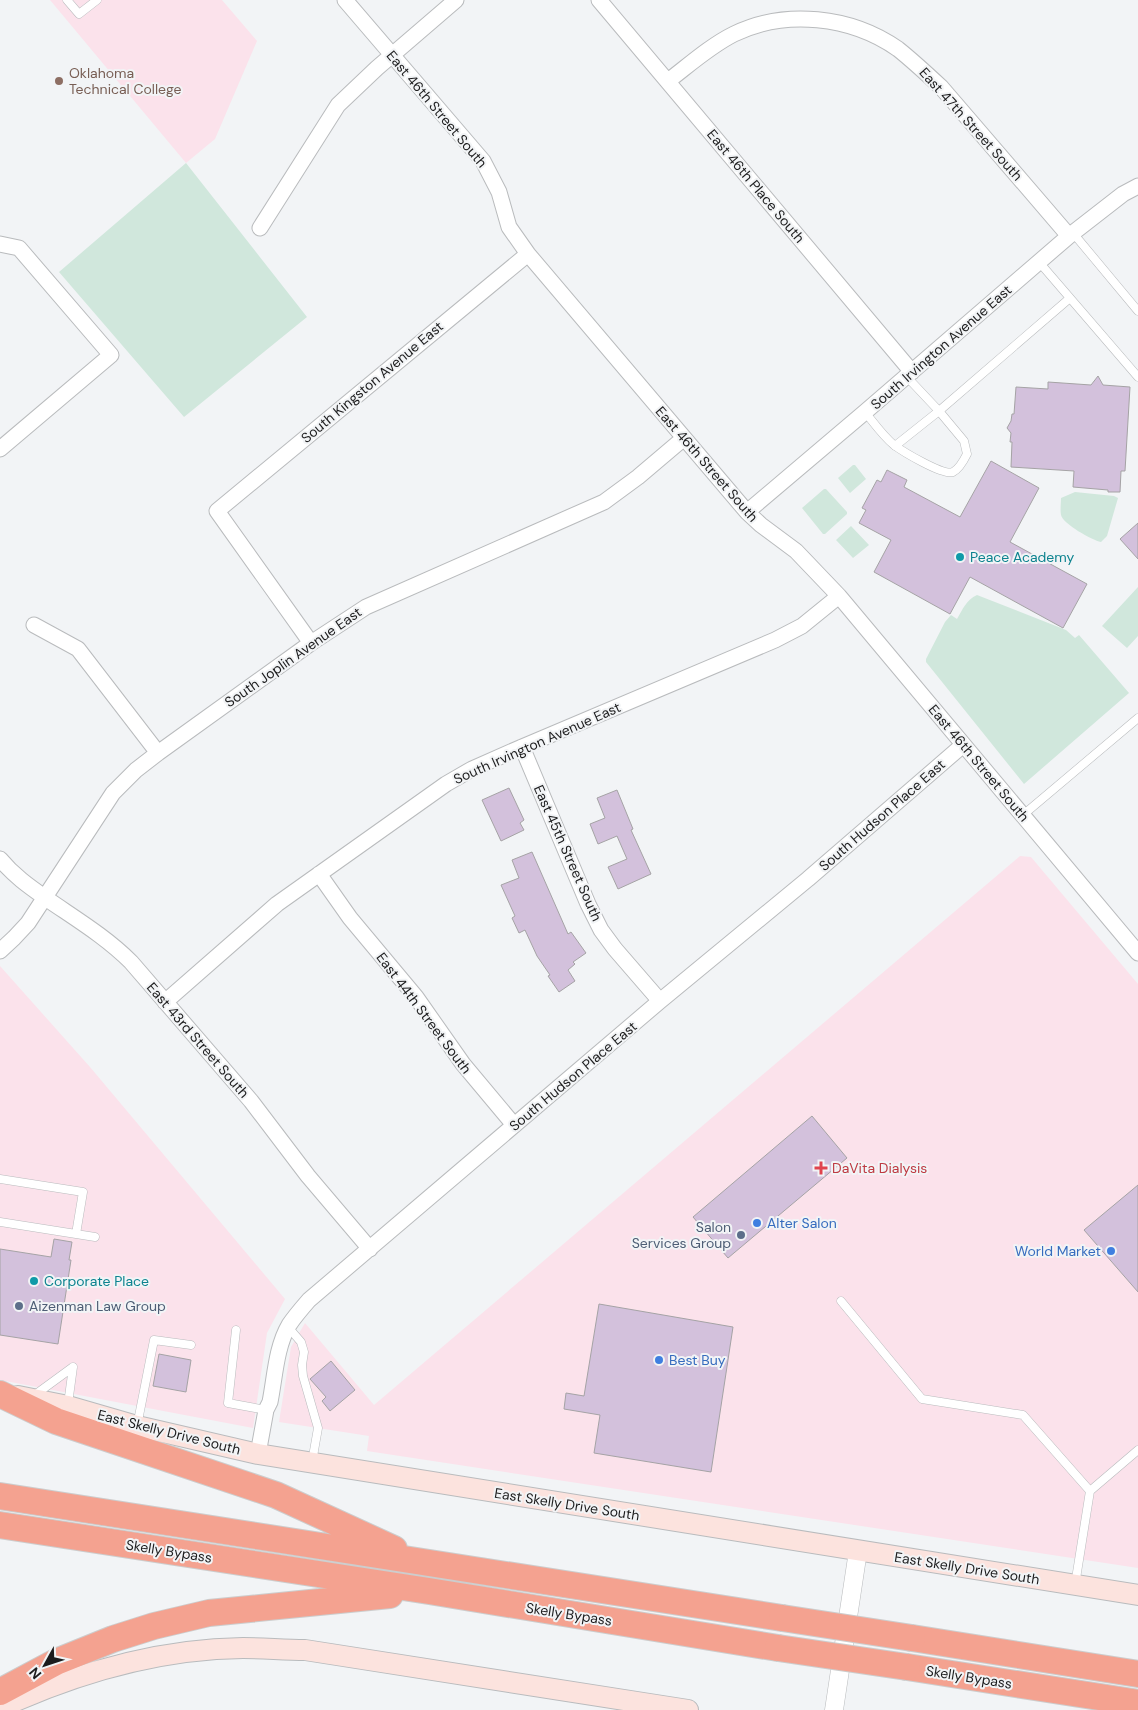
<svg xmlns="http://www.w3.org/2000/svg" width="1138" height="1710" font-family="'DM Sans',sans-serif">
  <rect width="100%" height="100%" fill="#f2f4f6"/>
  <path fill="#fbe2eb" d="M 50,0 L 222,0 L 257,41 L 215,139 L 186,163 Z
    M 1020,856 L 1031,857 L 1138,984 L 1138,1568 L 367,1451 L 369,1436 L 279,1422 L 291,1347 L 305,1323 L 374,1405 Z
    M 0,966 L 90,1067 L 285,1299 L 267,1333 L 253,1428 L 0,1380 Z"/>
  <path fill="#d0e7dc" d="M 186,163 L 307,317 L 184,417 L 59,272 Z
    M 853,465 L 855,465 L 866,479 L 850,493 L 838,478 Z
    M 824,489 L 826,489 L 847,512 L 847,514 L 825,534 L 823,534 L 802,508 Z
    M 1075,492 L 1114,496 L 1118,498 L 1107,536 L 1101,542 C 1092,540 1063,524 1061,515 C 1060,510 1061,503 1061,498 Z
    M 851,526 L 869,545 L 853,558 L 836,540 Z
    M 1138,587 L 1138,636 L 1127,648 L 1102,626 Z
    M 977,595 L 1066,630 L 1075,638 L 1079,635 L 1129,693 L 1024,784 L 926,662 L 926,659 L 945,622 L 951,615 L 957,619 C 963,609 966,600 977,595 Z"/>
  <path fill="#d3c1dc" stroke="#a5a3a5" d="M 1098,376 L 1103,385 L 1130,387 L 1125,471 L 1121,471 L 1120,492 L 1108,492 L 1108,490 L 1073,487 L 1074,471 L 1011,467 L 1012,442 L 1010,442 L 1011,433 L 1007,428 L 1011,421 L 1012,414 L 1014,414 L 1016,387 L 1048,389 L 1048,382 L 1091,385 Z
    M 991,461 L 1039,488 L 1010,542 L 1087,584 L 1063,628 L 970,577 L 950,614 L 874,572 L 891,540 L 859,523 L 866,510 L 862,508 L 877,480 L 881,482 L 887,470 L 907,480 L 904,487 L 960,517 Z
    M 1138,523 L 1138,559 L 1120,539 Z
    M 509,788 L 524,820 L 520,823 L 524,830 L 501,841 L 482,800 Z
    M 617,790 L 633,829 L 631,830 L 651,874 L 618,889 L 608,867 L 627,859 L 617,836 L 598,844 L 590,824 L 605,818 L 597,798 Z
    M 532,852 L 568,934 L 571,932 L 586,953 L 573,962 L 575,964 L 568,970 L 575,981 L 559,992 L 548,976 L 550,975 L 537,956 L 525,930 L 519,933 L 512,918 L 515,916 L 501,885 L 519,878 L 512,860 Z
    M 812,1116 L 847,1158 L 728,1258 L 693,1217 Z
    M 1138,1185 L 1138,1292 L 1084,1230 Z
    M 54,1239 L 72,1242 L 69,1260 L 71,1260 L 58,1344 L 0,1335 L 0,1249 L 51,1257 Z
    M 599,1304 L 733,1327 L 711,1472 L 594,1453 L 600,1415 L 564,1409 L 566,1393 L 584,1396 Z
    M 159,1354 L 191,1360 L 186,1392 L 153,1386 Z
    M 331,1361 L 355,1390 L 330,1411 L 322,1401 L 326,1397 L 310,1379 Z"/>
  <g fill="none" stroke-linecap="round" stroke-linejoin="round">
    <g stroke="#b9bbbd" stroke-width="9">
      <path id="service" d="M 67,0 L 79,14 L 97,0
        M 1073,233 L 1138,311
        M 1039,262 L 1138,377
        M 865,412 C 874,423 883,436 894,445 C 902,451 943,476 953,472 C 959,469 964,460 967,454 L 964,441 L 939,411 L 1070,298
        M 895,446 L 939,411 L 907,377
        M 1023,815 L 1138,718
        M 0,1179 L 83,1192 L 76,1234
        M 0,1222 L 95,1237
        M 841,1301 L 922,1399 L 1023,1415 L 1090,1491 L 1075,1585
        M 288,1327 L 301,1342 L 304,1352 L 302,1365 L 303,1376 L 318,1428 L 312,1462
        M 236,1330 L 228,1403 L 266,1410
        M 32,1397 L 73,1367
        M 68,1404 L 73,1367
        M 137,1426 L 154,1340 L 191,1345
        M 1090,1491 L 1138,1450"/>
    </g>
    <g stroke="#b9bbbd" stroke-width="17">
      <path id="minor" d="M 345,0 L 483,161 L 499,192 L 509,227 L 528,254 L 747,512 L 761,525 L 796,551 L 839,596 L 1138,953
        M 599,0 L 912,372
        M 668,81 C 689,65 710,46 734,34 C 785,9 851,16 898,49 C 913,61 927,74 941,87 L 1069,236
        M 260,228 L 338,105 L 377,68 L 456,0
        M 0,244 L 19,248 L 111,355 L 0,449
        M 747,512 L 865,412 L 1069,236 L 1123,194 L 1138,186
        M 34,625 L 78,649 L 158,753
        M 311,643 L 217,511 L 528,254
        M 522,747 L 588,904 L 601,930 L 615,949 L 660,1001
        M 0,859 C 14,876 30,887 47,899 C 76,919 106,937 131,962 L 251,1101 L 308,1176 L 370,1249
        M 319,874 L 350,918 L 416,997 L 463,1064 L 514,1125
        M 0,951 L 14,938 L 28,923 L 113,793 L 136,770 L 158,753 L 311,643 L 366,607 L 604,502 L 638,477 L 684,438
        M 165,1002 L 277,904 L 446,784 L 472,769 L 522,747 L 775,640 L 802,626 L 839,596
        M 258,1454 L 266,1410 L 270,1402 C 275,1377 276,1347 289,1325 C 295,1316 302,1308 309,1300 L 660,1001 L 808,879 L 963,745"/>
    </g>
    <g stroke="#b9bbbd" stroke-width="19">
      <path id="tertiary" d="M 834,1710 L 858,1551"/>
    </g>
    <g stroke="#b9bbbd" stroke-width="22">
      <path id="secondary" d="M 18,1396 L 68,1406 L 137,1426 L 258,1454 L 1138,1595
        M 0,1708 C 76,1673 159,1649 243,1648 C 264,1648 284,1650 305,1650 L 688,1710"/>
    </g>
    <g stroke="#cdcdcd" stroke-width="28">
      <path id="motorway" d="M 0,1394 L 56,1421 L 276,1495 L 394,1549
        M 0,1496 L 782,1618
        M 0,1525 L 429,1591 L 778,1648
        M 912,1638 L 1138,1674
        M 907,1667 L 1138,1703
        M 0,1692 L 56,1662 L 113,1639 L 154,1626 L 209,1613 L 390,1595"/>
    </g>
    <use href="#service" stroke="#fff" stroke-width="8"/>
    <use href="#minor" stroke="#fff" stroke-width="15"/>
    <use href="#tertiary" stroke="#fff" stroke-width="18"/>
    <use href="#secondary" stroke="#fce3de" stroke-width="20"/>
    <use href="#motorway" stroke="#f4a290" stroke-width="26"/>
    <g stroke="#cdcdcd" stroke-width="28" stroke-linecap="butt">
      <path id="motorway-bridge" d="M 782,1618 L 912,1638
        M 778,1648 L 907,1667"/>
    </g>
    <use href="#motorway-bridge" stroke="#f4a290" stroke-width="26"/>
  </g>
  <circle fill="#8d6e63" stroke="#f2f4f6" stroke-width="2" cx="59" cy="81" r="5"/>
  <g fill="#0f9aa8" stroke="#f2f4f6" stroke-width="2">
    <circle cx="960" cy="557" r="5"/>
    <circle cx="34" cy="1281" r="5"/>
  </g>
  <path fill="#e0444e" stroke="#f2f4f6" stroke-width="2" d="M818.5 1160.5h5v5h5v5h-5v5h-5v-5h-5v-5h5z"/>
  <g fill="#3f7fe0" stroke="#f2f4f6" stroke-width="2">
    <circle cx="757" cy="1223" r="5"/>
    <circle cx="1111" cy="1251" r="5"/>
    <circle cx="659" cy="1360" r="5"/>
  </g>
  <g fill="#5c6f8a" stroke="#f2f4f6" stroke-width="2">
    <circle cx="741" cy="1235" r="5"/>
    <circle cx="19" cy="1306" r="5"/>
  </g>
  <g text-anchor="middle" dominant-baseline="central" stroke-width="4" stroke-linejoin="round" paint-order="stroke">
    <g font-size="14" fill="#785e54" stroke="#f2f4f6" text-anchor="start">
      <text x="69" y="73">Oklahoma<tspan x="69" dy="16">Technical College</tspan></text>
    </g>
    <g font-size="14" fill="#1c1c1d" stroke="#f2f4f6">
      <text transform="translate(437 109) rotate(50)">East 46th Street South</text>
      <text transform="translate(971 124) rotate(48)">East 47th Street South</text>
      <text transform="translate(756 186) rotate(50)">East 46th Place South</text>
      <text transform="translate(941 347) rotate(-41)">South Irvington Avenue East</text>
      <text transform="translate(372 382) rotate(-40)">South Kingston Avenue East</text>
      <text transform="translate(707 464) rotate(49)">East 46th Street South</text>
      <text transform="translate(293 657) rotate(-35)">South Joplin Avenue East</text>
      <text transform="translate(537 743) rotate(-24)">South Irvington Avenue East</text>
      <text transform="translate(979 763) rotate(50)">East 46th Street South</text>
      <text transform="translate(882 815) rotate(-41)">South Hudson Place East</text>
      <text transform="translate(568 853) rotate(66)">East 45th Street South</text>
      <text transform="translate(424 1013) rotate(53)">East 44th Street South</text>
      <text transform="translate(198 1040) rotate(49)">East 43rd Street South</text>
      <text transform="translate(573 1076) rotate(-40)">South Hudson Place East</text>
      <text transform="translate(169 1432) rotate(14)">East Skelly Drive South</text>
      <text transform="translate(567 1504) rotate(9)">East Skelly Drive South</text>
      <text transform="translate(169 1551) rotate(9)">Skelly Bypass</text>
      <text transform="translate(967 1568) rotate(9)">East Skelly Drive South</text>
      <text transform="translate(569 1614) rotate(9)">Skelly Bypass</text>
      <text transform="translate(969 1677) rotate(9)">Skelly Bypass</text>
    </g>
    <g font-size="14" fill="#0d838f" stroke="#f2f4f6" text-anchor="start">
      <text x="970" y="557">Peace Academy</text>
      <text x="44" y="1281">Corporate Place</text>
    </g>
    <g font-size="14" fill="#be3a42" stroke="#f2f4f6" text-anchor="start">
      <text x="832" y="1168">DaVita Dialysis</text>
    </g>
    <g font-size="14" fill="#366cbe" stroke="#f2f4f6" text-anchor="start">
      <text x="767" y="1223">Alter Salon</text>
      <text x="1101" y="1251" text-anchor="end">World Market</text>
      <text x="669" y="1360">Best Buy</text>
    </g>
    <g font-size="14" fill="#4e5e75" stroke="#f2f4f6" text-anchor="end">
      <text x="731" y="1227">Salon<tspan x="731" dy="16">Services Group</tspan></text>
      <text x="29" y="1306" text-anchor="start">Aizenman Law Group</text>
    </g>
  </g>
  <g transform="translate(45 1665) rotate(230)" stroke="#f2f4f6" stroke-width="4" paint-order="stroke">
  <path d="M0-4L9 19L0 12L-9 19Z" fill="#1c1c1d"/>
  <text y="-8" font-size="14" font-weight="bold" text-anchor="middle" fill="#1c1c1d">N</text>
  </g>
</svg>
